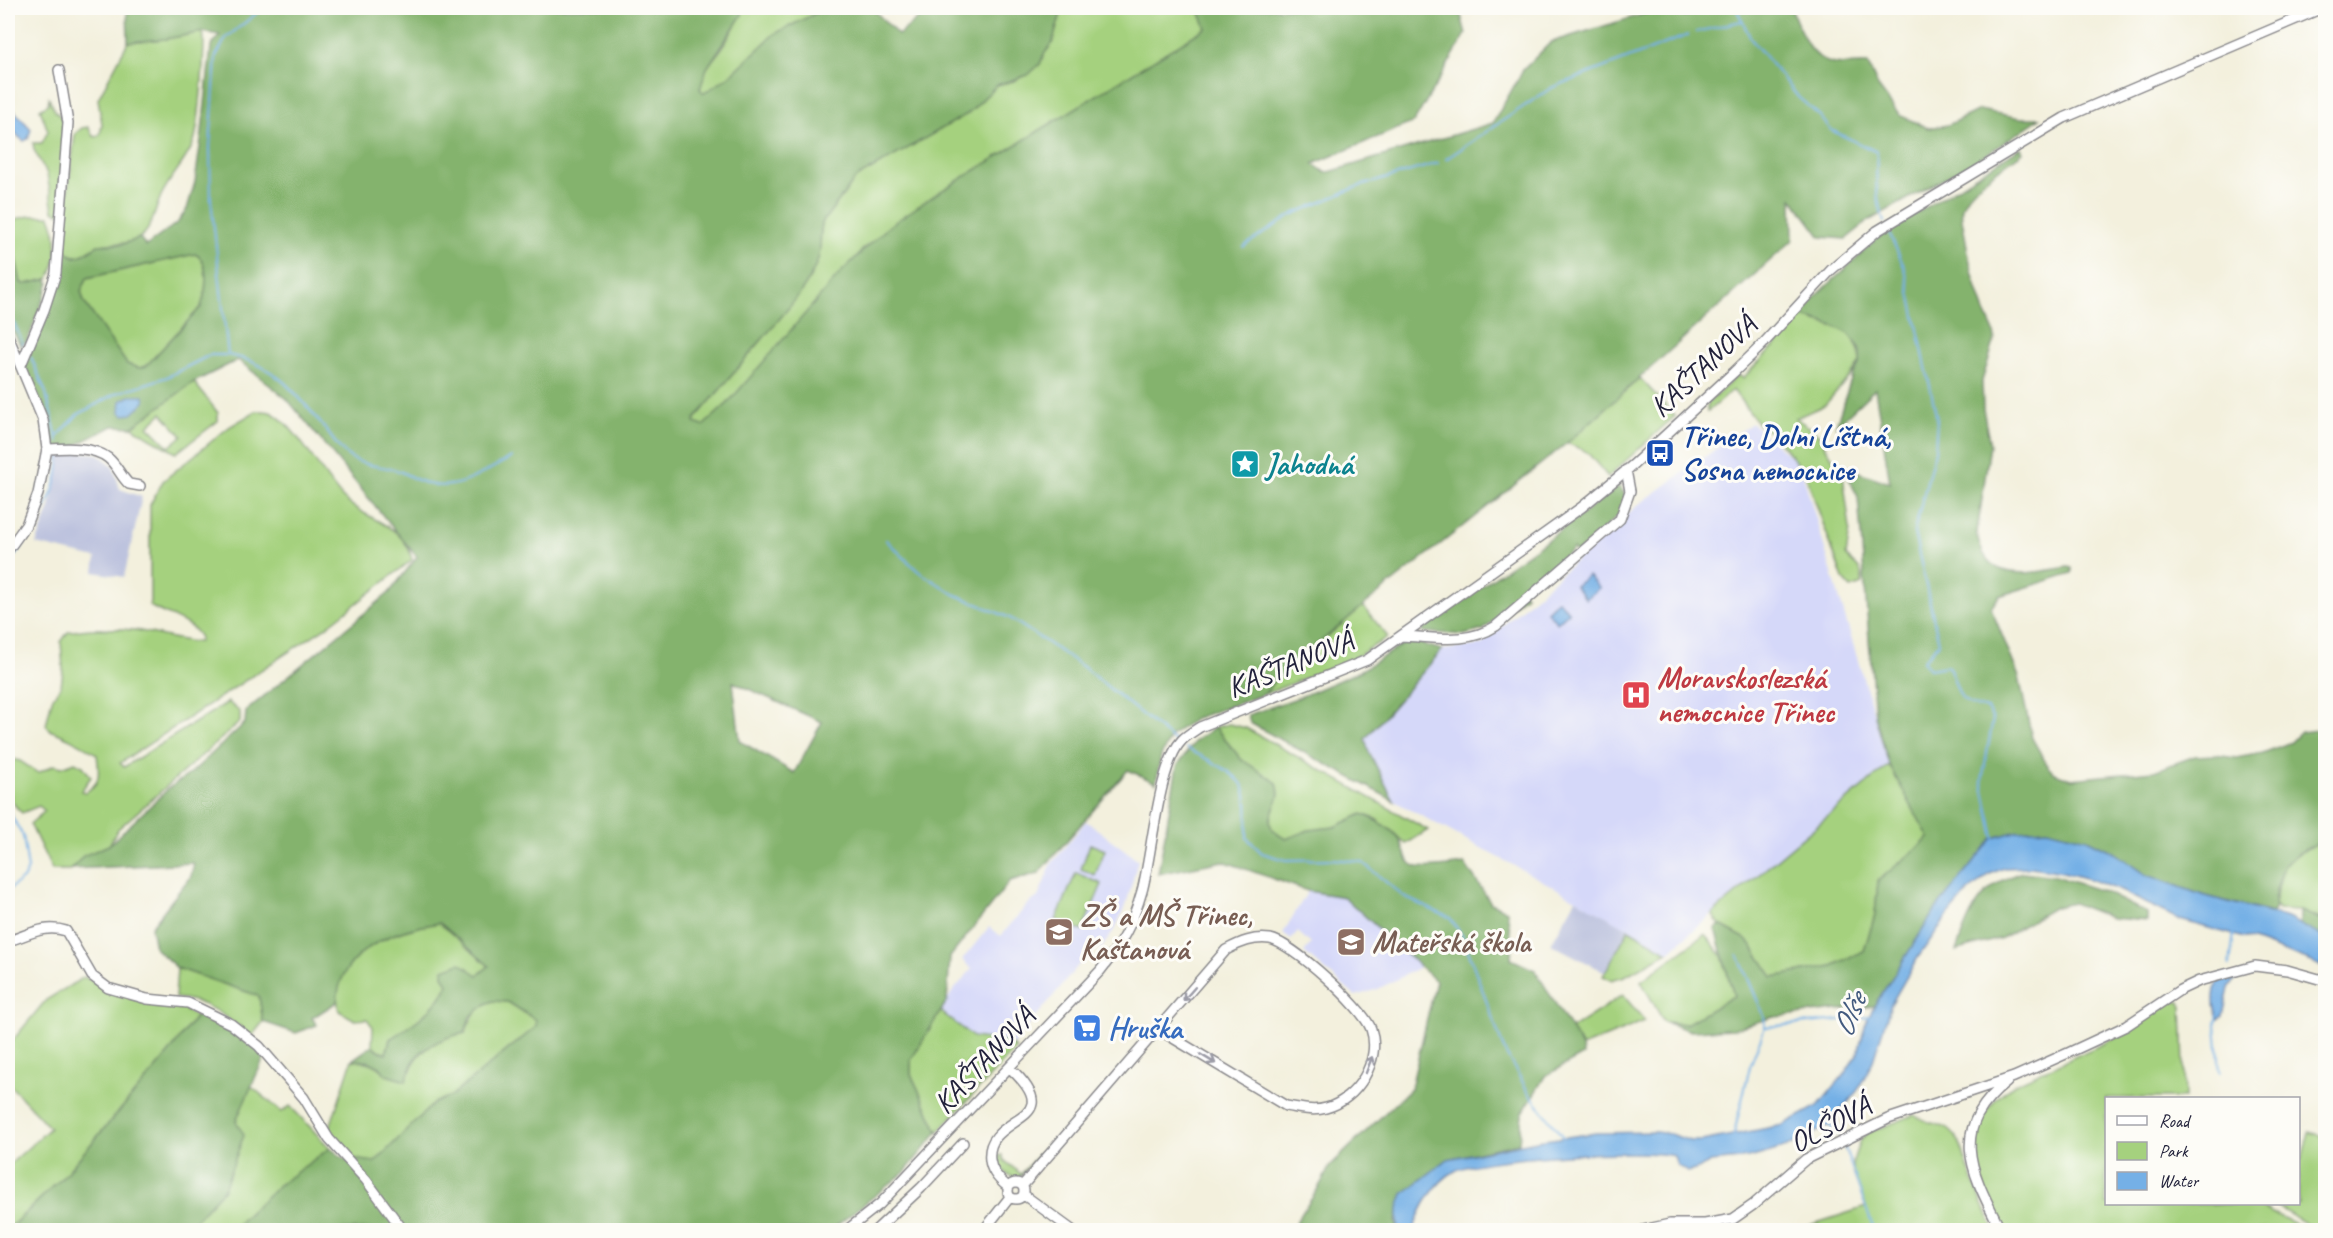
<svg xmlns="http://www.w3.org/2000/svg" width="2333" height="1238" font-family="Caveat,sans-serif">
  <rect width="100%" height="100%" fill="#fdfcf7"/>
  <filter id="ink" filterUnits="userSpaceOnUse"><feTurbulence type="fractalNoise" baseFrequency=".0167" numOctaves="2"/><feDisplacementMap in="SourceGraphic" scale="12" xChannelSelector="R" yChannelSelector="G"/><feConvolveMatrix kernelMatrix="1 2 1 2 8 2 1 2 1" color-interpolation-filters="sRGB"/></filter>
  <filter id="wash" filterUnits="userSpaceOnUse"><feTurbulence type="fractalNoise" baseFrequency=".008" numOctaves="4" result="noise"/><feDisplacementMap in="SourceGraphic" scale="24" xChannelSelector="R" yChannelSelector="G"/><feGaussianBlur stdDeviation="1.35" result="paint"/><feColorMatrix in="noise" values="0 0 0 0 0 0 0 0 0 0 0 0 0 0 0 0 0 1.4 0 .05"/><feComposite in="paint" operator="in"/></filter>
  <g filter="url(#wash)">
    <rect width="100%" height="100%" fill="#f3f0dd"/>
    <path fill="#d5d8f9" d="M 1752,423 L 1800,465 L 1889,765 L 1668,952 L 1576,899 L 1394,801 L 1368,752 L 1365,739 L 1442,650 L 1481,645 L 1638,505 Z
      M 1086,821 L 1138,860 L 1127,902 L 1116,927 L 1101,949 L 1095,945 L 1012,1046 L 1009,1042 L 973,1037 L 940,1011 L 953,991 L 972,969 L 962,960 L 989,927 L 1001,936 L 1027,905 L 1038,897 L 1052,863 Z
      M 1308,891 L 1344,897 L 1420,967 L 1378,989 L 1355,996 L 1304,952 L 1311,944 L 1298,932 L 1291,940 L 1283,933 Z"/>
    <path fill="#bdc3de" d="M 80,452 L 98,454 L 113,466 L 120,489 L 142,497 L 124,577 L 94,572 L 96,558 L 36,544 L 50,508 L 61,453 Z
      M 1576,899 L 1629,929 L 1605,972 L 1551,944 Z"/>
    <path fill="#a5d17e" stroke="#647a5c" stroke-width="1.5" fill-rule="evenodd" d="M 742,8 L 826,8 L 774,34 L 731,75 L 708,92 L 701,92 C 697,74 715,59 724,45 C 731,34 737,22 743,11 Z
      M 1067,8 L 1198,8 L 1206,28 L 938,193 L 865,247 L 727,404 L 703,426 L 694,423 L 695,419 C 720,390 745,360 770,330 C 787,310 808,287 817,262 C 823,248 818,234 823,221 L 856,178 L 969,113 L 997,85 L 1014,81 L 1040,64 L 1044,54 L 1052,44 L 1061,13 Z
      M 203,32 C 206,43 199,128 194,141 C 189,158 169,178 161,196 C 155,209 154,223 145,233 C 130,249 112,240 97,246 C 90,249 85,256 77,256 C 70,257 63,248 62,242 L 75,134 L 82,128 L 88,127 L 93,136 L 96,137 L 100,135 L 102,124 L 98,99 L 128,42 L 166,39 Z
      M 49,98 L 55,111 L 63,119 L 66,148 L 61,214 L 53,211 L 47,174 L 34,150 L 33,143 L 42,143 L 48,131 L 40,109 L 48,104 Z
      M 30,216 L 50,216 C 58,234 60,262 48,279 L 26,284 L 21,283 L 9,226 L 16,219 Z
      M 195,254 C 211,262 206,292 201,307 L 146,366 L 140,368 L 126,364 L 84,302 L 81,291 L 87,278 Z
      M 1803,317 L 1842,329 L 1853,337 L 1859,351 L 1860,362 L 1855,370 L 1825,405 L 1796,418 L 1818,434 L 1843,475 L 1850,529 L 1846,556 C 1856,568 1863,566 1862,584 L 1851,588 L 1843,579 L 1805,473 L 1772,433 L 1759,425 L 1733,390 L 1707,412 L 1707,404 L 1738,375 L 1743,378 Z
      M 1640,378 L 1675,416 L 1608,477 L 1587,452 L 1567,443 Z
      M 191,381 L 194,382 L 218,413 L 218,421 L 176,453 L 132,427 ZM 162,413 L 182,436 L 169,447 L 148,426 Z
      M 256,411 C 263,411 269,410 274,414 C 296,427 322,475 342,497 C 364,521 406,523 412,560 L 325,628 L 120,763 L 124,767 L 228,702 L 240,712 L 240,722 L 118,829 L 109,845 L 83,856 L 71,870 L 52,870 L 30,824 L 45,811 L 39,806 L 22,813 C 4,798 8,779 8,758 L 20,761 L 38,773 L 54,765 L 62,767 L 75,762 L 83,766 L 91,777 L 81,791 L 85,792 C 102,784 99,771 97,755 C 91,749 58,732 51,731 L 46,725 L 52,699 L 61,686 L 63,670 L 61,642 L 68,632 C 86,628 115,628 134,630 C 156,633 176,641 199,642 L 200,638 C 192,621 166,616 150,606 L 150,505 L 163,481 L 229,427 Z
      M 1363,606 L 1388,637 L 1353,659 L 1265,694 L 1274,681 Z
      M 1229,724 L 1246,728 L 1428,830 L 1406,844 L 1376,819 L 1362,814 L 1335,827 L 1309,830 L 1286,839 C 1261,827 1271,817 1278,798 C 1280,793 1278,788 1277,783 L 1241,759 L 1215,727 Z
      M 1889,765 L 1929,838 L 1878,881 L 1875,915 L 1864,951 L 1832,966 L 1773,977 L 1748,940 L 1720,925 L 1712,914 Z
      M 2325,839 L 2325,921 L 2300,911 L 2278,910 L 2274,904 L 2284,865 L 2299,853 Z
      M 1090,844 L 1105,850 L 1095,875 L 1081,869 Z
      M 1076,873 L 1102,884 L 1082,931 L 1056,920 Z
      M 439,923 L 489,966 L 478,975 L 443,975 L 448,984 C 439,1007 411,1026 390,1039 L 386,1054 L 372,1046 L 373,1027 L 367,1019 L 355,1020 L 339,1011 C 326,955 396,929 439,923 Z
      M 1629,929 L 1668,952 L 1625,976 L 1611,980 L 1603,976 Z
      M 1705,934 L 1722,956 L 1734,996 L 1686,1024 L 1664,1022 L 1641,981 Z
      M 177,968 L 259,996 L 263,1022 L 251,1037 C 228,1018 206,999 175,998 Z
      M 84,977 L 119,993 L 188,1006 L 186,1011 L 196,1016 L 169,1053 L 62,1178 L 8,1229 L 8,1166 L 50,1128 L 8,1083 L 8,1046 L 46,1000 Z
      M 1623,995 L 1645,1021 L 1582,1047 L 1571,1029 Z
      M 2174,1000 L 2180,1001 L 2182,1007 L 2185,1098 L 2106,1098 L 2106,1204 L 2257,1204 L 2272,1213 L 2310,1230 L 2004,1230 C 1986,1190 1958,1151 1988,1109 C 1995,1100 2004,1090 2015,1084 L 2120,1036 Z
      M 493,1001 L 508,1002 L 536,1020 L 536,1027 L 451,1096 L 434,1103 L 375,1163 L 353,1159 L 328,1133 L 352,1060 C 367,1061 377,1063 387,1075 L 410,1072 C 417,1049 442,1037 465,1033 C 473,1015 473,1009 493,1001 Z
      M 940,1011 L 973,1037 L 1009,1042 L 1016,1049 L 938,1132 L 911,1074 L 911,1060 Z
      M 251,1086 L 282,1112 L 290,1106 L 330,1148 L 279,1185 L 231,1230 L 186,1230 L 224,1189 L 236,1121 Z
      M 1914,1115 C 1925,1123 1939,1123 1948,1129 C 1963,1140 1963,1155 1969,1170 C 1977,1190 1985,1211 1995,1230 L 1805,1230 L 1804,1227 L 1866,1207 L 1853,1172 L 1853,1161 L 1860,1140 L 1867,1133 Z
      M 2309,1132 L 2325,1137 L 2325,1230 L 2317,1230 L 2273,1204 L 2298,1204 L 2299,1158 L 2302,1159 Z
      M 1040,1152 L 1041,1153 L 1022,1175 L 1016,1178 L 1006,1174 L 1000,1166 L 998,1156 L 1002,1155 L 1004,1160 L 1021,1174 Z"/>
    <path fill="#84b36d" stroke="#536a54" stroke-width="1.5" fill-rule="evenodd" d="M 127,8 L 742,8 L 742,15 L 707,68 L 700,89 L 704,93 L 731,75 L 774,34 L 826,8 L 872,8 L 898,35 L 925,13 L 923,8 L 1067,8 L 1061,13 L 1052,44 L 1044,54 L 1040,64 L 1028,75 L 997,85 L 969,113 L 856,178 L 823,221 C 818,234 823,248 817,262 C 808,287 787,310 770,330 C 745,360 720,389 695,419 L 694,423 L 703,426 L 727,404 L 842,271 L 889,226 L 938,193 L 1206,28 L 1198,8 L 1459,8 L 1466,34 L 1414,122 L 1313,164 L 1326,173 L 1493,123 L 1523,70 L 1551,42 L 1664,8 L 1671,8 L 1684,17 L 1700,11 L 1700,8 L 1791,8 C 1799,28 1809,59 1834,64 C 1845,66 1857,63 1868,64 L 1879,88 L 1899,115 L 1928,128 L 1948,125 L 1979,110 L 2021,118 L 2040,118 L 1981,158 L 1870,220 L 1846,239 L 1821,237 L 1792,198 L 1793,240 L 1567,443 L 1363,606 L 1274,681 L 1265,694 L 1196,718 L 1172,735 L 1161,756 L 1156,783 L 1128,770 L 1039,873 L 1010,881 L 950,957 L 947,1001 L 911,1060 L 911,1074 L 938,1132 L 905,1172 L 831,1230 L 231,1230 L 279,1185 L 330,1148 L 346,1160 L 353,1159 L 375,1162 L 434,1103 L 451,1096 L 536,1027 L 536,1020 L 508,1002 L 493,1001 L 486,1004 L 470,1017 L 465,1033 C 448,1036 425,1045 415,1059 C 411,1065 409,1074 406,1081 L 386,1075 L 380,1067 L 368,1061 L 352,1060 L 372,1046 L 386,1054 L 390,1039 C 411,1026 439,1007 448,984 L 443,975 L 444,969 L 460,963 L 478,975 L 489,966 L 440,923 C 395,929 339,950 337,1002 L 312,1018 L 317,1025 L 296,1033 L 263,1022 L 259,996 L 177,968 L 155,948 L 151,927 L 191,876 L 194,863 L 72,869 L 83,856 L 109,845 L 169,788 L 191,773 L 245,723 L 246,711 L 389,593 L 417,557 L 287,399 L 238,360 L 194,382 L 132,427 L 113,426 L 61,453 L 49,445 C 49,417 36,390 24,365 L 60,278 L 63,248 L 71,255 L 76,257 L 84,254 L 98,245 L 123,244 L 140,238 L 146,246 L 178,222 L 187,209 L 195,182 L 202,132 L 211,46 L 220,35 L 203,32 L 166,39 L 128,42 ZM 195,254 C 211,262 206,292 201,307 L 146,366 L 139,368 L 127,364 L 84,302 L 81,291 L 87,278 ZM 733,682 L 822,722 L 794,773 L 740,741 Z
      M 2021,147 L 2023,152 C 2006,165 1968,187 1962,207 C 1960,216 1964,227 1965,235 C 1970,269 1979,301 1994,332 L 1995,339 L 1982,381 L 1983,409 L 1990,445 L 1977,532 C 1984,586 2029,573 2068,567 L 2072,568 L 2072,573 L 1999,596 L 1991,608 L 2019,677 L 2032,738 L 2049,768 L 2055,773 L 2071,779 L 2154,771 L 2195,756 L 2215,755 L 2236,758 L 2263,753 L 2291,742 L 2301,732 L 2325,729 L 2325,839 L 2299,853 L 2284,865 C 2282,877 2271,898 2275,908 L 2272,913 L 2202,895 L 2147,875 L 2113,852 L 2087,839 L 2047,829 L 2018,831 L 1993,838 L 1936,909 L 1874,1006 L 1774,1017 L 1733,1029 L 1691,1031 L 1664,1022 L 1686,1024 L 1734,996 L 1715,929 L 1720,925 L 1748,940 L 1773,977 L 1832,966 L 1864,951 L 1875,915 L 1878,881 L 1929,838 L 1889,765 L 1875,716 L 1858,497 L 1841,463 L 1864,474 L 1890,483 L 1875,389 L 1836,426 C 1841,410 1846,394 1852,377 C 1854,372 1859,367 1860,361 C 1864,331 1825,322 1803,317 L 1800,319 L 1795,316 L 1879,237 Z
      M 8,225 L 21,283 L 26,284 L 48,279 L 49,283 L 28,340 L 21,346 L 8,322 Z
      M 1619,486 L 1626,496 L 1619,515 L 1577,553 L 1573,549 L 1523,591 L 1526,595 L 1483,630 L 1464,635 L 1424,632 L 1422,630 C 1486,580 1556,537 1619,486 Z
      M 1410,640 L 1442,650 L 1365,739 L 1369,752 L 1394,801 L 1250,723 L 1248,715 L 1300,697 L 1360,671 Z
      M 1215,727 L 1241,759 L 1277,783 C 1278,788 1280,793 1278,798 C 1271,817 1261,827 1286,839 L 1309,830 L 1335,827 L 1362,814 C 1375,819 1388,826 1398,837 C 1406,846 1402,863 1418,867 C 1430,869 1452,865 1465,864 L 1491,903 L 1507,911 L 1512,944 L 1511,959 L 1535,970 L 1582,1047 L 1583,1055 L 1545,1076 L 1522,1114 L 1519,1143 L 1448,1159 L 1403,1194 L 1396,1221 L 1398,1230 L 1291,1230 C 1303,1210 1321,1188 1329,1167 L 1411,1088 L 1436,981 L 1344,897 L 1308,891 L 1223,861 L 1158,874 L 1177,766 L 1195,741 Z
      M 2022,872 L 2055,876 L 2105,892 L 2147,913 L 2147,921 L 2111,918 L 2073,903 L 2053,908 L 2002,938 L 1956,951 C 1970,911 1980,886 2022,872 Z
      M 2300,911 L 2325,921 L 2325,938 L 2300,925 Z
      M 196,1016 L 216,1019 L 248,1040 L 264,1058 L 236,1121 L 244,1135 L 224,1189 L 186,1230 L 8,1230 L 62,1178 L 169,1053 Z"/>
    <path fill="#75b0e6" stroke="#4c6990" stroke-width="1.5" d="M 8,104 L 31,129 L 28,139 L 24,141 C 11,133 7,118 8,104 Z
      M 130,396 L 144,396 L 145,402 L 132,414 L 124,415 L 120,412 L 121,401 Z
      M 1588,576 L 1599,588 L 1586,599 L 1575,586 Z
      M 1558,600 L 1569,612 L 1557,623 L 1547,611 Z
      M 2047,829 L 2087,839 L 2113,852 L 2147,875 L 2202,895 L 2288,918 L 2325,938 L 2325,967 L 2259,942 L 2180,920 L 2123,892 L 2092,880 L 2063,872 L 2031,867 L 2004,868 L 1990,874 L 1969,891 L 1945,919 L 1917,959 L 1891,1004 L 1873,1061 L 1855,1095 L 1839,1111 L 1836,1121 L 1798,1142 L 1774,1151 L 1749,1158 L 1711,1162 L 1695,1170 L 1687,1172 L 1677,1165 L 1674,1156 C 1645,1148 1480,1157 1455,1171 C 1435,1182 1419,1209 1414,1230 L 1398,1230 L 1398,1208 L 1403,1194 L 1448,1159 L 1537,1141 L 1596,1133 L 1656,1132 L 1670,1134 L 1690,1141 L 1702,1141 L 1783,1125 L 1818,1106 L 1842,1077 L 1858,1053 L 1865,1026 L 1874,1006 L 1936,909 L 1993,838 L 2018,831 Z
      M 2236,978 L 2229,988 L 2223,1016 L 2219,1019 C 2212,1009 2213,991 2218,981 Z"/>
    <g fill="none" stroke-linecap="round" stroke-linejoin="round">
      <path stroke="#75b0e6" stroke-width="2" d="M 1736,8 L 1751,39 L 1799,98 L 1820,116 L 1831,130 L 1877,152 C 1876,177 1875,198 1884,222
        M 1697,32 L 1741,21
        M 1446,159 L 1551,88 L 1688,35
        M 1889,232 L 1905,269 L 1937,419 L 1935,451 L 1914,532 L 1939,643 L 1923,661 L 1930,669 L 1947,666 L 1950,669 C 1961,696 1956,702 1987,709 L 1993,719 L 1982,781 L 1994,838
        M 1243,247 L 1291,215 L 1357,187 L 1438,163
        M 8,309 L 23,344
        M 228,355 C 275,363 298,395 326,430 C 332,438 339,449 347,455 C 362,467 381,465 399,471 C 408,475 418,481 428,484 C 459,492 485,471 512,457
        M 31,357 L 46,393 L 58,442
        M 58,436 L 77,415 L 117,393 L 167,377 L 210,355 L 228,355 L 211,200 L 210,147 L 216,56 L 226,38 L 263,8
        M 886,540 L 918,571 L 954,594 L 1010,618 L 1082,666 L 1177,743
        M 8,565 C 29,536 62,493 59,455
        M 1186,748 C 1201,757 1241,773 1245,791 C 1249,805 1247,823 1247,838 L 1262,853 L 1286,860 L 1333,859 L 1362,862 L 1404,897 L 1450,918 L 1463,937 L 1505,1052 L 1529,1093 L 1566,1141
        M 8,810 L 23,836 L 28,869 L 23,879 L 8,890
        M 1738,955 L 1764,1016 L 1765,1027
        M 2230,965 L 2234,932
        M 2218,1015 L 2216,1024 L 2220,1072
        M 1828,1124 L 1838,1135
        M 1733,1138 L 1750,1066 L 1765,1027 L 1871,1017
        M 1843,1143 L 1874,1230"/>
    </g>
  </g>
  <g filter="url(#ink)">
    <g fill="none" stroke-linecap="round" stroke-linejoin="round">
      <g stroke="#8a898c" stroke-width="12">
        <path id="minor" d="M 8,336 L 43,420 L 47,449 L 38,494 L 26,525 L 8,550
          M 21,365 L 44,310 L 56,273 L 68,123 L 59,70
          M 47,449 C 65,448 93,446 108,458 C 117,465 121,477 129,484 L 140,486
          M 1401,636 C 1434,637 1467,645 1496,626 L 1620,519 L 1630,491 L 1626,470
          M 8,941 C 29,935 44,924 66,931 L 92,976 L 108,988 L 147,999 L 188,1003 L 231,1024 L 259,1046 L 304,1098 L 329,1139 L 366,1180 L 403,1230
          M1008 1191a8 8 0 1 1 16 0a8 8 0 1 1-16 0Z
          M 1023,1185 L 1226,950 C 1241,942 1253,937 1270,939 C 1292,943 1363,1007 1371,1029 C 1382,1060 1357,1100 1326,1108 C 1313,1112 1299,1108 1286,1106 L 1158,1029
          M 1008,1187 C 999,1180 991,1171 990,1160 C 984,1112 1072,1126 1010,1068
          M 1024,1195 L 1072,1230
          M 847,1230 L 880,1204 L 1100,971 C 1121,945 1133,923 1142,891 C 1152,855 1158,765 1182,740 C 1187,735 1194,731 1200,727 L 1367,660 L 1582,507 L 1633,465 L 1733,373 L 1761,346 L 1831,270 L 1877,231 L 2064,118 L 2322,8
          M 876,1230 L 921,1188 L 963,1143
          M 984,1230 L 1010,1197
          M 1643,1230 L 1670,1224 L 1705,1224 L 1733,1219 L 1753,1205 L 1806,1159 L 1888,1119 L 2014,1077 L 2068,1053 L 2126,1026 L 2180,990 L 2199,981 L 2255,966 L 2287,970 L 2326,981
          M 2001,1230 C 1973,1174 1946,1130 2007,1082"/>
      </g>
      <use href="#minor" stroke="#fff" stroke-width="9"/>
    </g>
    <defs><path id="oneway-shaft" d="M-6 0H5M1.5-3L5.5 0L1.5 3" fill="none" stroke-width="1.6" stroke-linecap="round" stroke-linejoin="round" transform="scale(1.5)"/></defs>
    <g stroke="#9c9ca7">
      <use href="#oneway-shaft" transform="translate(1189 994) rotate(131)"/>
      <use href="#oneway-shaft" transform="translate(1208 1059) rotate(31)"/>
      <use href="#oneway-shaft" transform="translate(1369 1065) rotate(-69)"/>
    </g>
  </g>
  <defs>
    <g id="bus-square" transform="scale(1.5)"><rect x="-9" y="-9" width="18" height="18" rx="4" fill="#1a4fb4" stroke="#fdfcf7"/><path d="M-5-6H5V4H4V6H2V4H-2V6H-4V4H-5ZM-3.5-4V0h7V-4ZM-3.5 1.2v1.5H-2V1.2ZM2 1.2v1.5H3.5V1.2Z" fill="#fff"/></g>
    <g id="sight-square" transform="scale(1.5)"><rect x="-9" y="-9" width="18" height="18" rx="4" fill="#0f9aa8" stroke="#fdfcf7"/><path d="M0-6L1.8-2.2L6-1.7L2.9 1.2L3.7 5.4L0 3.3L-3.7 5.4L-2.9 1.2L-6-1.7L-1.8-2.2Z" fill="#fff"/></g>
    <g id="hospital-square" transform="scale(1.5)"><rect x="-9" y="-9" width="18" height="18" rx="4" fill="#e0444e" stroke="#fdfcf7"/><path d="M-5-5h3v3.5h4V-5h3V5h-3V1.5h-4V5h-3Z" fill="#fff"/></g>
    <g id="school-square" transform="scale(1.5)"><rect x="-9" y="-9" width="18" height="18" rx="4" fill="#8d6e63" stroke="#fdfcf7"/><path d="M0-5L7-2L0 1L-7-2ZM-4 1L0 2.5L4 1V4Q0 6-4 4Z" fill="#fff"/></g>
    <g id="supermarket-square" transform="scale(1.5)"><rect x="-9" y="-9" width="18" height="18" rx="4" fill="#3f7fe0" stroke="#fdfcf7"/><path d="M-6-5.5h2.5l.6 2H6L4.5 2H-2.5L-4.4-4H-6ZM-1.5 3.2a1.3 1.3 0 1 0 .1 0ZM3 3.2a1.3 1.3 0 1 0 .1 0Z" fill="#fff"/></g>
  </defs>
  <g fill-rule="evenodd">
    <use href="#bus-square" x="1660" y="453"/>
    <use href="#sight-square" x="1245" y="464"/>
    <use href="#hospital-square" x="1636" y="695"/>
    <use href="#school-square" x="1059" y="932"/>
    <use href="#school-square" x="1351" y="942"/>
    <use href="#supermarket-square" x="1087" y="1028"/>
  </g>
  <g text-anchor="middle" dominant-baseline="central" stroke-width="6" stroke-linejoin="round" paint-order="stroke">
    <g font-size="30" fill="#22223b" stroke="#fdfcf7">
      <text transform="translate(1703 366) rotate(-43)">KAŠTANOVÁ</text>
      <text transform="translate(1290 664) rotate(-22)">KAŠTANOVÁ</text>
      <text transform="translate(984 1060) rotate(-47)">KAŠTANOVÁ</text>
      <text transform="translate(1830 1124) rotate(-28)">OLŠOVÁ</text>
    </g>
    <g font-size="30" font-weight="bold" fill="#164399" stroke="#fdfcf7" text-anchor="start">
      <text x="1681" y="436">Třinec, Dolní Líštná,<tspan x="1681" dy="34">Sosna nemocnice</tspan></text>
    </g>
    <g font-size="30" font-weight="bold" fill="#0d838f" stroke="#fdfcf7" text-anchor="start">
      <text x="1266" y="464">Jahodná</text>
    </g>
    <g font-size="30" font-weight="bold" fill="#be3a42" stroke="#fdfcf7" text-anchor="start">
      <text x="1657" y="678">Moravskoslezská<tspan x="1657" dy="34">nemocnice Třinec</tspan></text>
    </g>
    <g font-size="30" font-weight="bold" fill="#785e54" stroke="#fdfcf7" text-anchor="start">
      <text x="1080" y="915">ZŠ a MŠ Třinec,<tspan x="1080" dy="34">Kaštanová</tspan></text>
      <text x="1372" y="942">Mateřská škola</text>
    </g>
    <g font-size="30" font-weight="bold" fill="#366cbe" stroke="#fdfcf7" text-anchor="start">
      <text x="1108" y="1028">Hruška</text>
    </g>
    <g font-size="32" font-style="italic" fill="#435b7f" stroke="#fdfcf7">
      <text transform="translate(1849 1015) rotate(-67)">Olše</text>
    </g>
  </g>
  <rect width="2333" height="1238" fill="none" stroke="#fdfcf7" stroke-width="30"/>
  <rect x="2105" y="1097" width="195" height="108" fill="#fdfcf7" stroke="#a5a5ac" stroke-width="1.5"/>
  <rect x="2117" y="1116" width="30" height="9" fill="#ffffff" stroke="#a5a5ac" stroke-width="1.5"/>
  <text x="2159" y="1127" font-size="18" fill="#22223b">Road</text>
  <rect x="2117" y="1142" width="30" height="18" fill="#a5d17e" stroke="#a5a5ac" stroke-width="1.5"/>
  <text x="2159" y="1157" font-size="18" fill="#22223b">Park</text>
  <rect x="2117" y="1172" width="30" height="18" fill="#75b0e6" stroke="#a5a5ac" stroke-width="1.5"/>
  <text x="2159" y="1187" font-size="18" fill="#22223b">Water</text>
</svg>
